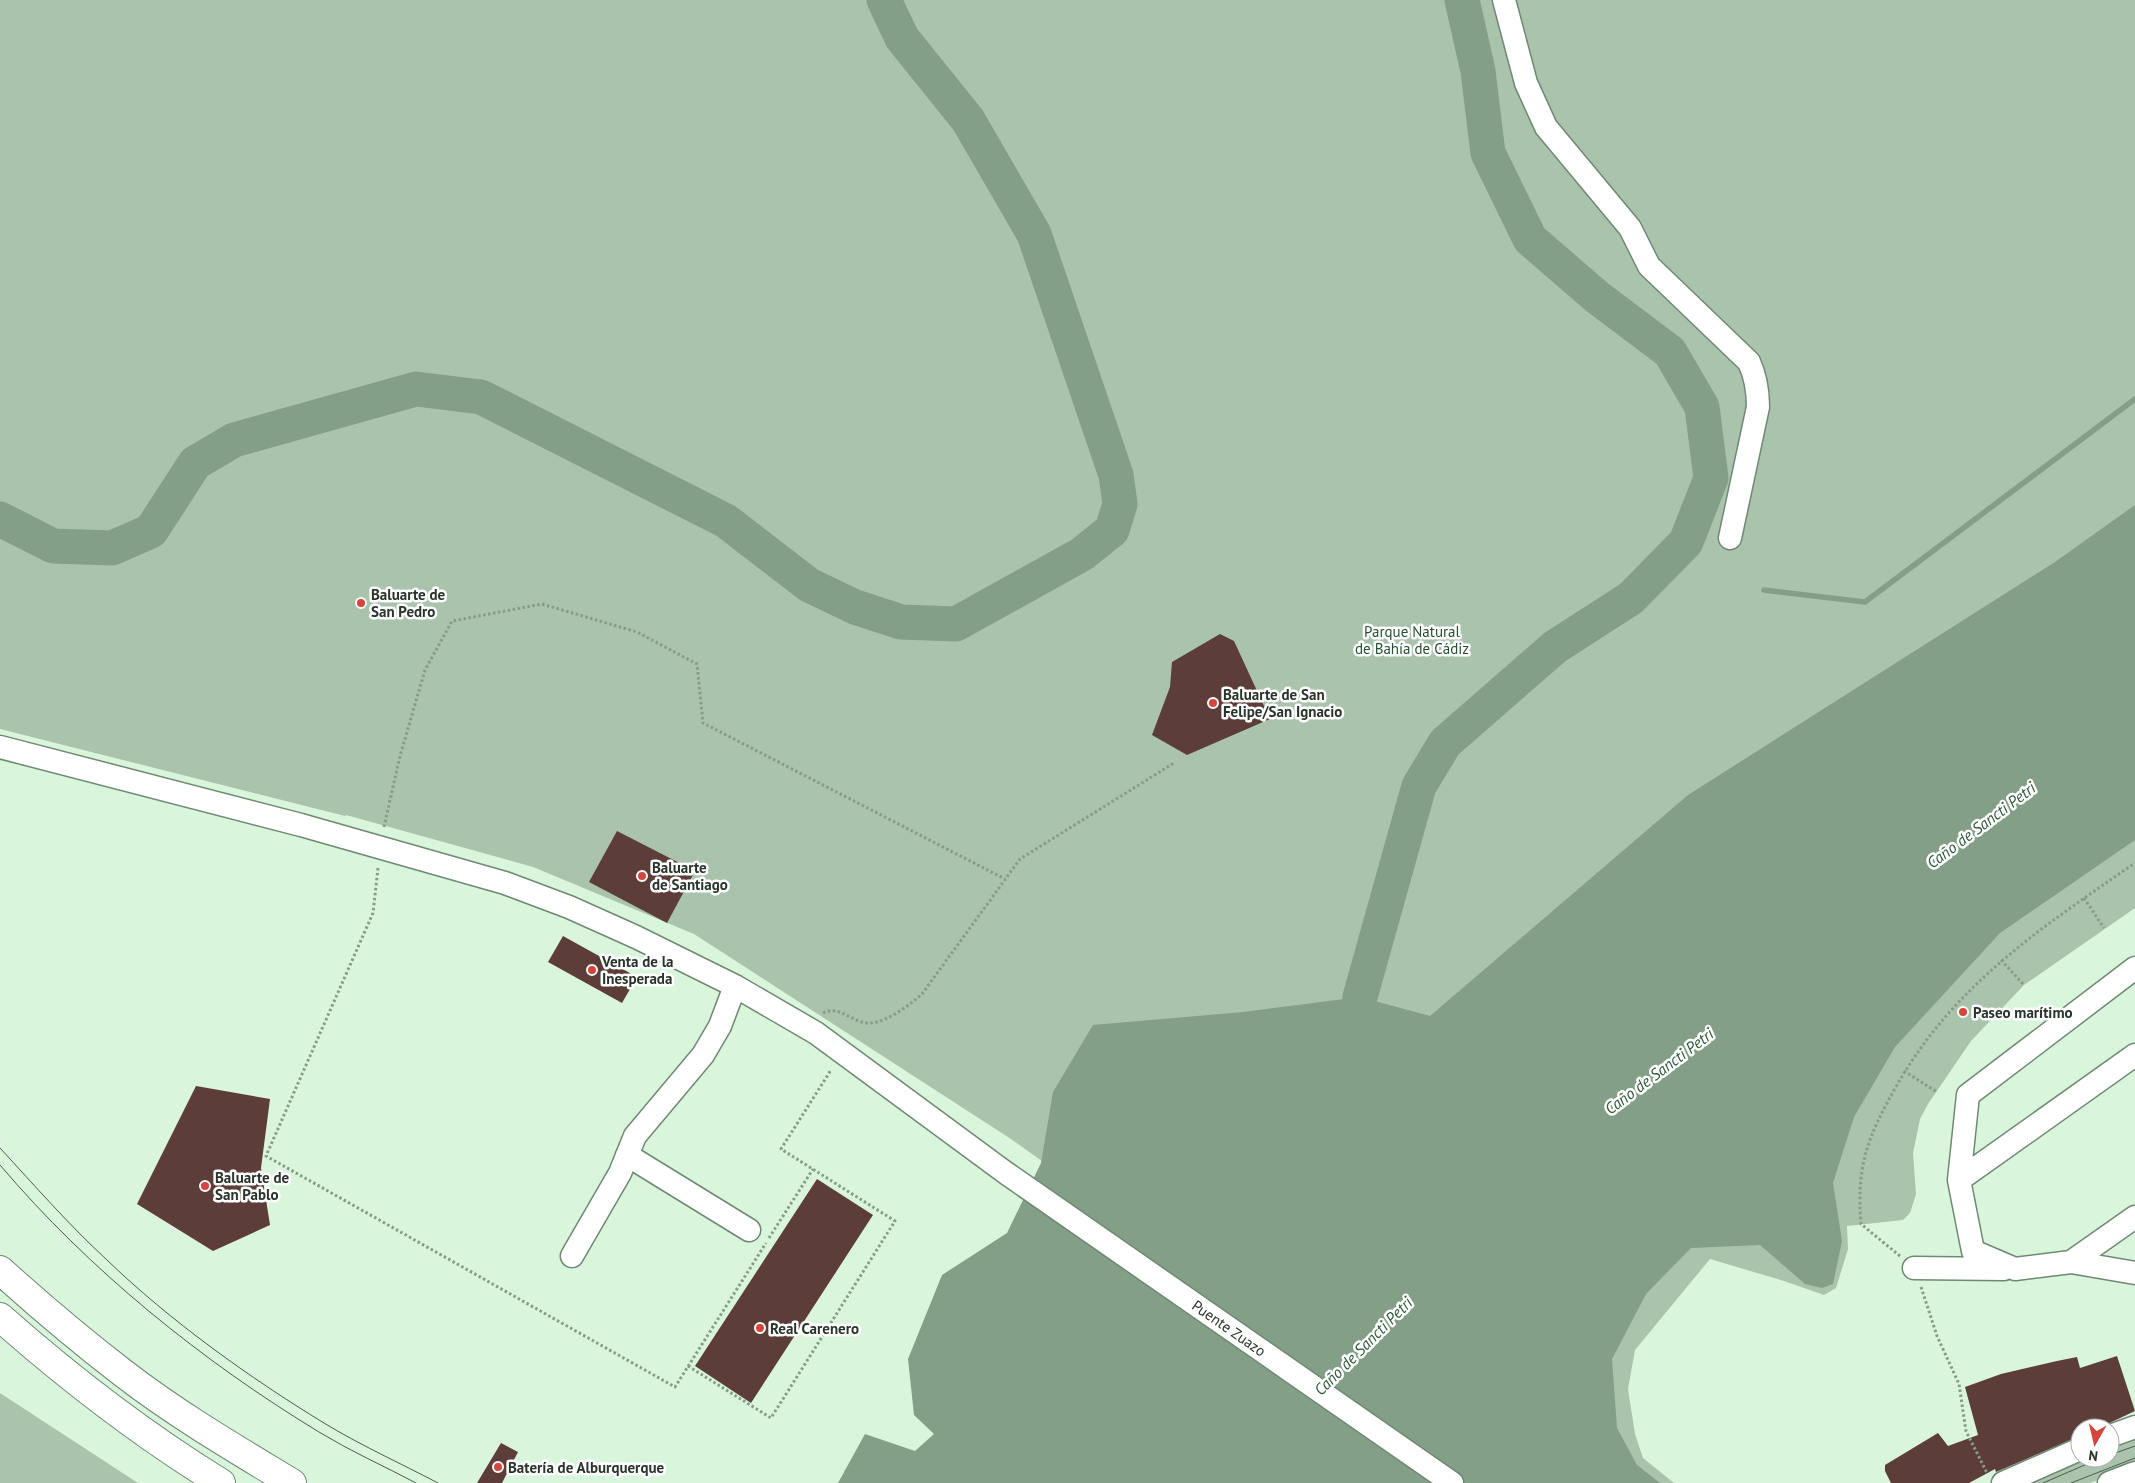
<svg xmlns="http://www.w3.org/2000/svg" width="2135" height="1483" font-family="'PT Sans',sans-serif">
  <rect width="100%" height="100%" fill="#d9f6dd"/>
  <path fill="#a9c3ad" d="M 0,0 L 2135,0 L 2135,908 L 2024,985 L 1971,1041 L 1928,1104 L 1920,1119 L 1913,1153 L 1916,1194 L 1910,1213 L 1903,1220 L 1847,1226 L 1848,1249 L 1836,1288 L 1824,1295 L 1784,1281 L 1710,1259 L 1635,1350 L 1628,1389 L 1635,1434 L 1643,1458 L 1674,1483 L 1491,1483 L 1011,1139 L 694,934 L 533,867 L 346,815 L 345,816 L 0,729 Z
    M 0,1393 L 138,1483 L 0,1483 Z
    M 2135,1435 L 2135,1465 L 2090,1483 L 2032,1483 L 2086,1458 L 2110,1458 L 2110,1447 Z"/>
  <path fill="#839f87" d="M 2135,505 L 2135,840 L 2000,933 L 1895,1047 L 1854,1117 L 1833,1183 L 1842,1241 L 1833,1284 L 1822,1288 L 1805,1284 L 1760,1245 L 1691,1248 L 1646,1294 L 1612,1359 L 1617,1428 L 1637,1465 L 1660,1483 L 838,1483 L 865,1434 L 915,1451 L 934,1434 L 914,1415 L 908,1359 L 942,1275 L 1007,1233 L 1041,1163 L 1053,1092 L 1093,1025 L 1243,1012 L 1360,997 L 1430,1016 L 1688,795 L 2055,562 Z"/>
  <g fill="none" stroke-linecap="round" stroke-linejoin="round">
    <path stroke="#839f87" stroke-width="5.5" d="M 1764,590 L 1865,602 L 2135,399"/>
    <path stroke="#839f87" stroke-width="35" d="M 0,519 L 53,546 L 112,548 L 151,531 L 195,463 L 234,440 L 416,389 L 481,397 L 726,521 L 809,585 L 855,607 L 901,622 L 956,624 L 1082,554 L 1112,530 L 1120,504 L 1116,475 L 1034,234 L 968,120 L 902,38 L 884,0
      M 1360,997 L 1419,786 L 1445,743 L 1555,647 L 1631,598 L 1686,542 L 1711,478 L 1702,407 L 1670,352 L 1597,297 L 1530,239 L 1488,153 L 1478,71 L 1462,0"/>
  </g>
  <path fill="#5d3d39" d="M 1220,634 L 1234,641 L 1270,719 L 1187,755 L 1152,735 L 1170,687 L 1172,662 Z
    M 617,831 L 695,871 L 667,923 L 589,882 Z
    M 563,936 L 637,977 L 622,1003 L 548,962 Z
    M 196,1086 L 270,1099 L 261,1168 L 270,1225 L 213,1251 L 137,1204 Z
    M 817,1179 L 873,1215 L 751,1403 L 695,1366 Z
    M 2117,1356 L 2135,1411 L 2099,1428 L 2080,1428 L 2080,1436 L 1996,1472 L 1995,1469 L 1969,1483 L 1891,1483 L 1885,1471 L 1885,1465 L 1938,1433 L 1948,1446 L 1978,1435 L 1965,1387 L 2001,1374 L 2057,1361 L 2077,1357 L 2080,1368 Z
    M 501,1443 L 518,1452 L 502,1483 L 477,1483 Z"/>
  <g fill="none" stroke-linecap="round" stroke-linejoin="round">
    <g stroke="#6f8973" stroke-width="25">
      <path id="minor" d="M 1504,0 L 1526,83 L 1546,127 L 1630,228 L 1649,266 L 1749,362 C 1756,377 1758,390 1758,407 L 1730,538
        M 0,747 L 301,825 L 505,883 L 569,907 L 636,937 L 735,986 L 816,1033 L 1006,1173 L 1452,1483
        M 2135,968 L 1968,1095 L 1959,1180 L 1973,1251 L 2015,1269 L 2071,1262 L 2135,1217
        M 627,1155 L 749,1230
        M 1959,1180 L 2135,1055
        M 572,1256 L 620,1173 L 635,1136 L 703,1055 L 720,1026 L 735,986
        M 2071,1262 L 2135,1273
        M 1914,1268 L 2004,1269
        M 2110,1436 L 2135,1427
        M 2003,1483 L 2080,1449
        M 2109,1483 L 2135,1473"/>
    </g>
    <g stroke="#6f8973" stroke-width="30">
      <path id="highway" d="M 0,1270 C 40,1306 80,1340 123,1373 C 176,1414 234,1448 292,1483
        M 0,1317 C 69,1378 143,1435 221,1483"/>
    </g>
    <path stroke="#879b89" stroke-width="3" stroke-dasharray="2.5 2.5" stroke-linecap="butt" d="M 384,827 L 400,756 L 425,670 L 452,621 L 542,604 L 637,632 L 697,664 L 703,723 L 1005,879
      M 378,868 L 373,913 L 266,1156 L 675,1387 L 766,1243
      M 2084,898 L 2104,928
      M 2001,960 L 2024,985
      M 823,1013 C 840,1004 854,1025 871,1023 C 887,1022 911,1004 922,994 L 1020,859 L 1174,763
      M 1904,1071 L 1937,1092
      M 769,1238 L 813,1169
      M 1900,1256 L 1861,1224 C 1856,1165 1868,1136 1897,1085 C 1954,985 2042,927 2135,863
      M 1921,1287 L 1937,1336 L 1959,1384 L 1966,1431 L 1987,1473
      M 688,1366 L 771,1418 L 895,1221 L 781,1149 L 831,1070"/>
    <use href="#minor" stroke="#fff" stroke-width="22"/>
    <use href="#highway" stroke="#fff" stroke-width="28"/>
    <path stroke="#4e5d50" stroke-width="1" d="M 0,1148 C 35,1186 69,1225 107,1260 C 169,1320 250,1378 324,1423 C 360,1445 400,1463 438,1483
      M 0,1165 C 89,1270 202,1361 319,1432 C 350,1451 384,1466 416,1483
      M 2110,1455 L 2135,1446
      M 2043,1483 L 2101,1458
      M 2071,1483 L 2135,1458"/>
  </g>
  <g fill="#d3453d" stroke="#fff" stroke-width="2">
    <circle cx="361" cy="603" r="5"/>
    <circle cx="1213" cy="703" r="5"/>
    <circle cx="642" cy="876" r="5"/>
    <circle cx="592" cy="970" r="5"/>
    <circle cx="1963" cy="1012" r="5"/>
    <circle cx="205" cy="1186" r="5"/>
    <circle cx="760" cy="1328" r="5"/>
    <circle cx="498" cy="1467" r="5"/>
  </g>
  <g text-anchor="middle" dominant-baseline="central" stroke-width="5" stroke-linejoin="round" paint-order="stroke">
    <g font-size="15" font-weight="bold" fill="#29342a" stroke="#fff" text-anchor="start">
      <text x="371" y="594">Baluarte de<tspan x="371" dy="17">San Pedro</tspan></text>
      <text x="1223" y="694">Baluarte de San<tspan x="1223" dy="17">Felipe/San Ignacio</tspan></text>
      <text x="652" y="867">Baluarte<tspan x="652" dy="17">de Santiago</tspan></text>
      <text x="602" y="961">Venta de la<tspan x="602" dy="17">Inesperada</tspan></text>
      <text x="1973" y="1012">Paseo marítimo</text>
      <text x="215" y="1177">Baluarte de<tspan x="215" dy="17">San Pablo</tspan></text>
      <text x="770" y="1328">Real Carenero</text>
      <text x="508" y="1467">Batería de Alburquerque</text>
    </g>
    <g font-size="15" fill="#24512f" stroke="#fff">
      <text x="1412" y="631">Parque Natural<tspan x="1412" dy="17">de Bahía de Cádiz</tspan></text>
    </g>
    <g font-size="15" fill="#29342a" stroke="#fff">
      <text transform="translate(1229 1328) rotate(35)">Puente Zuazo</text>
    </g>
    <g font-size="16" font-style="italic" fill="#2c5936" stroke="#fff">
      <text transform="translate(1981 825) rotate(-37)">Caño de Sancti Petri</text>
      <text transform="translate(1659 1071) rotate(-37)">Caño de Sancti Petri</text>
      <text transform="translate(1363 1346) rotate(-45)">Caño de Sancti Petri</text>
    </g>
  </g>
  <g transform="translate(2095 1443) rotate(188)"><circle r="24" fill="#ffffff" stroke="#a9aeaa"/>
  <path d="M0-4L9 19L0 12L-9 19Z" fill="#d3453d"/>
  <text y="-8" font-size="14" font-weight="bold" text-anchor="middle" fill="#29342a">N</text>
  </g>
</svg>
